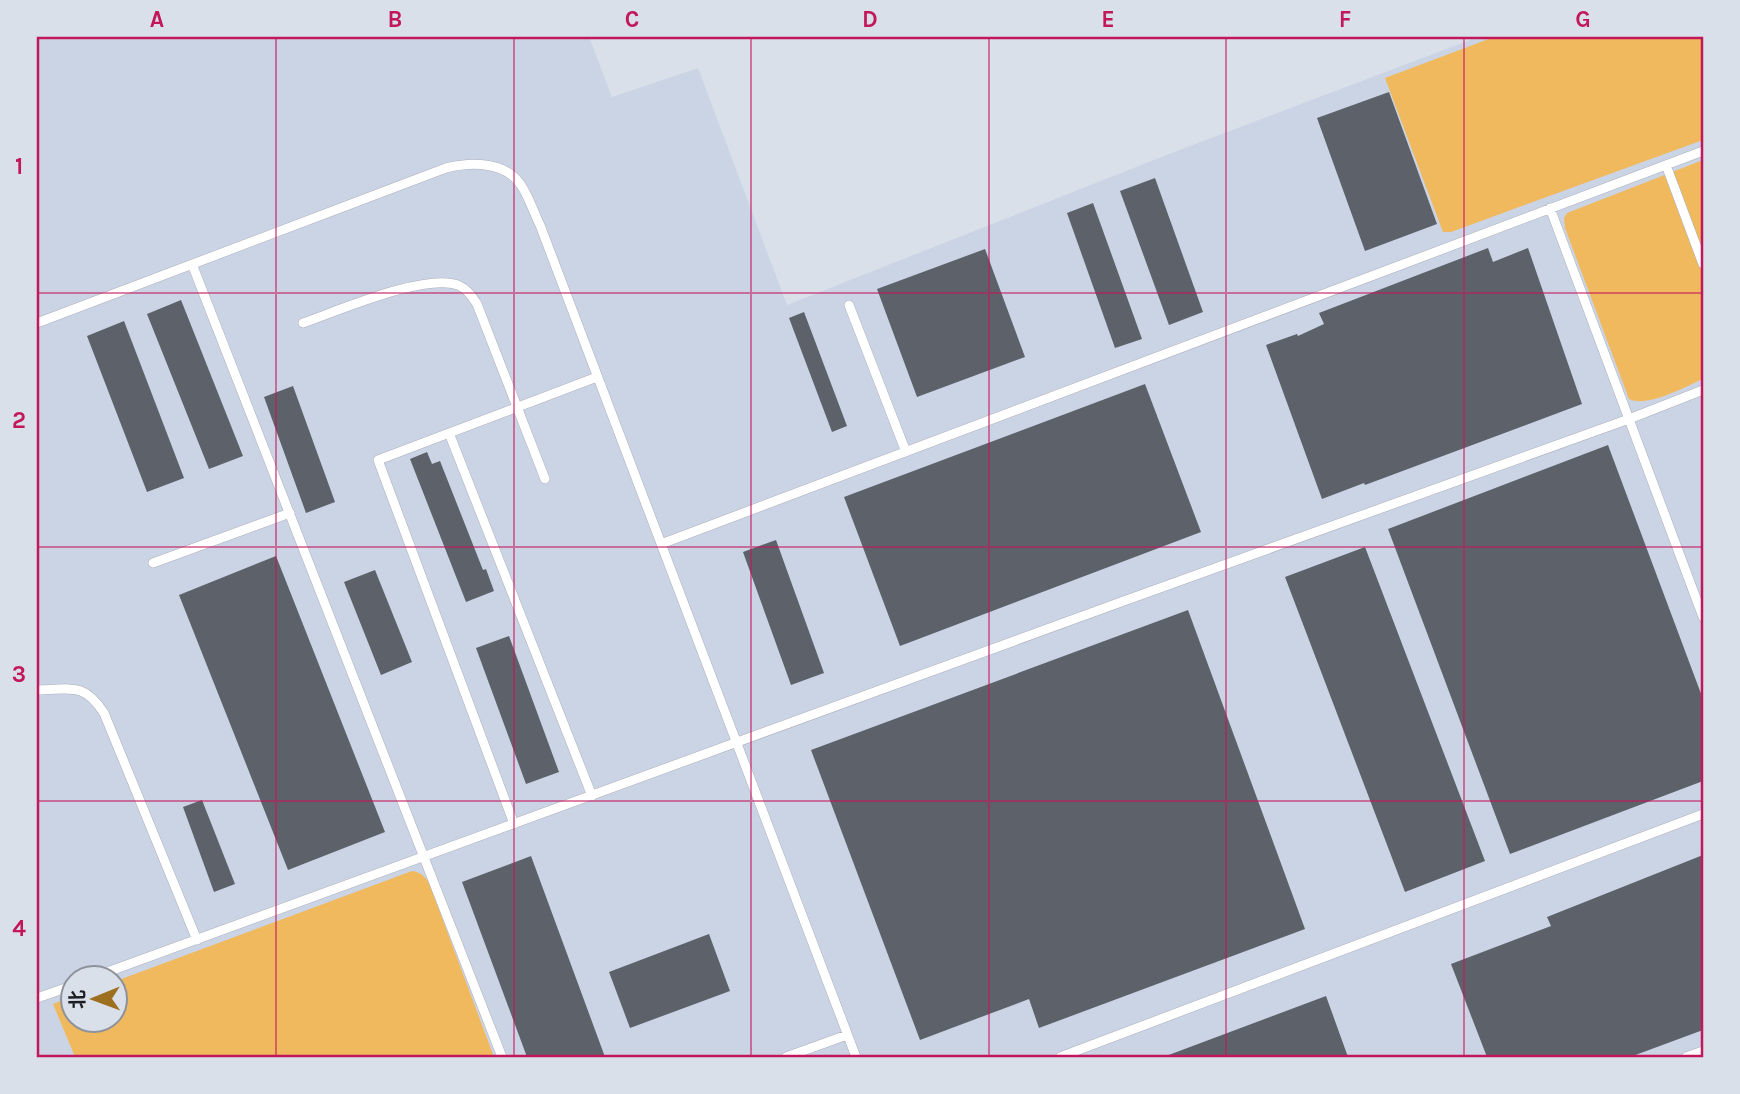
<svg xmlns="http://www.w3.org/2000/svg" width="1740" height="1094" font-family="Karla,'Noto Sans SC',sans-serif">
  <rect width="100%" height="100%" fill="#dae0ea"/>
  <path fill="#cbd4e5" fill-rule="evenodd" d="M 37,37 L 589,37 L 612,97 L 698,68 L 787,305 L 1169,154 L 1478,37 L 1703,37 L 1703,1057 L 37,1057 ZM 74,978 L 116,978 L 116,1020 L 74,1020 Z"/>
  <path fill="#f0b95e" d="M 1494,37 L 1703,37 L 1703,140 L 1451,232 L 1443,232 L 1385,78 Z
    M 1703,160 L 1703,379 C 1685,387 1647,408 1629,399 L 1565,228 L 1564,218 L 1567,213 Z
    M 412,871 C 420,872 425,876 429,883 L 494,1057 L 75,1057 L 53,1004 L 73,996 L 74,1020 L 116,1020 L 116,981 Z"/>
  <path fill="#5c616a" d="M 1389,92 L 1437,224 L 1365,251 L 1317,118 Z
    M 1155,178 L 1203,312 L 1169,325 L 1120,191 Z
    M 1093,203 L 1142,339 L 1115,348 L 1067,213 Z
    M 1488,248 L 1493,262 L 1528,248 L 1582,404 L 1365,485 L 1364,483 L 1322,499 L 1266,345 L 1297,334 L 1298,336 L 1324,324 L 1319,313 Z
    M 985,249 L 1025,357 L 917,397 L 877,289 Z
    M 181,300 L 243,456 L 209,469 L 147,314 Z
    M 804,312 L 847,426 L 832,432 L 789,318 Z
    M 124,321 L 184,478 L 147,492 L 87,336 Z
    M 1145,384 L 1201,532 L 900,646 L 844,497 Z
    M 293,386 L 335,502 L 306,513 L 264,397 Z
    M 1608,445 L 1703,699 L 1703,781 L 1510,854 L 1388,529 Z
    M 427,452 L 432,464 L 440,461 L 483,570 L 486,569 L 494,591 L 466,602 L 410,459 Z
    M 776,540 L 824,673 L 791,685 L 743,552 Z
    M 1365,547 L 1485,861 L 1405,892 L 1285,577 Z
    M 276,556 L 385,832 L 288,870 L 179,595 Z
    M 375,570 L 412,662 L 381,675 L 344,582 Z
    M 1188,610 L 1305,929 L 1039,1028 L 1029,999 L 920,1040 L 811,750 Z
    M 509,636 L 559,772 L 526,784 L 476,648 Z
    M 202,800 L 235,884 L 214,892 L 183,807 Z
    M 1703,855 L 1703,1030 L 1630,1057 L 1487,1057 L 1451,964 L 1551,926 L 1547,917 Z
    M 531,856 L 605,1057 L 527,1057 L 462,882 Z
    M 709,934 L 730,991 L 630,1028 L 609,972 Z
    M 1326,996 L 1348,1057 L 1166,1057 L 1166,1056 Z"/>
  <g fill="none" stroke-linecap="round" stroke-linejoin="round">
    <g stroke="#aaafba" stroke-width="10">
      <path id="service" d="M 1666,165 L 1703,264
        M 1550,208 L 1703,617
        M 192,264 L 502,1057
        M 849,305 L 906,452
        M 37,323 L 446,168 C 471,162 505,161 521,185 C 529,197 534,213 540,225 L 856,1057
        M 303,323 C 338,311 424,273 458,285 C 467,289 472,296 477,304 L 545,479
        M 449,433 L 592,796
        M 661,544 L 1703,151
        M 153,563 L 290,513
        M 37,690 C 70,690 83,681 104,713 L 197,940
        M 514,824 L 378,460 L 597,377
        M 91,978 L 1121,602 L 1629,419 L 1703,390
        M 37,998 L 74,985
        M 786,1057 L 847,1035
        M 1060,1057 L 1703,814
        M 1686,1057 L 1703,1051"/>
    </g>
    <use href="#service" stroke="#fff" stroke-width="9"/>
  </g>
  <path fill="none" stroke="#c2185b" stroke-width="2" stroke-opacity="0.55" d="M 276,37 L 276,1057M 514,37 L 514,1057M 751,37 L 751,1057M 989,37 L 989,1057M 1226,37 L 1226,1057M 1464,37 L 1464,1057M 37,293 L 1703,293M 37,547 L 1703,547M 37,801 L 1703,801"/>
  <rect width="1740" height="1094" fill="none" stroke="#dae0ea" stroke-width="77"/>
  <g transform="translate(94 999) rotate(269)"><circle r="33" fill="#dae0ea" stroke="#8e929a" stroke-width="2"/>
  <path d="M0-5L12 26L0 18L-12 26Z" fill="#9c701f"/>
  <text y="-10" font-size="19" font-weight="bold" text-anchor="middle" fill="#1b1d21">北</text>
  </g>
  <rect x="38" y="38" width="1664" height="1018" fill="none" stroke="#c2185b" stroke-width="2.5"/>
  <g font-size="23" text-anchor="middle" font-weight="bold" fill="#c2185b">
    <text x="157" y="27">A</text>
    <text x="395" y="27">B</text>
    <text x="632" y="27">C</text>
    <text x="870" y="27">D</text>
    <text x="1108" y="27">E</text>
    <text x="1345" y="27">F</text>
    <text x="1583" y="27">G</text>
    <text x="19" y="174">1</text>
    <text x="19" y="428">2</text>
    <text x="19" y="682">3</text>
    <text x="19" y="936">4</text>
  </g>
</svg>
